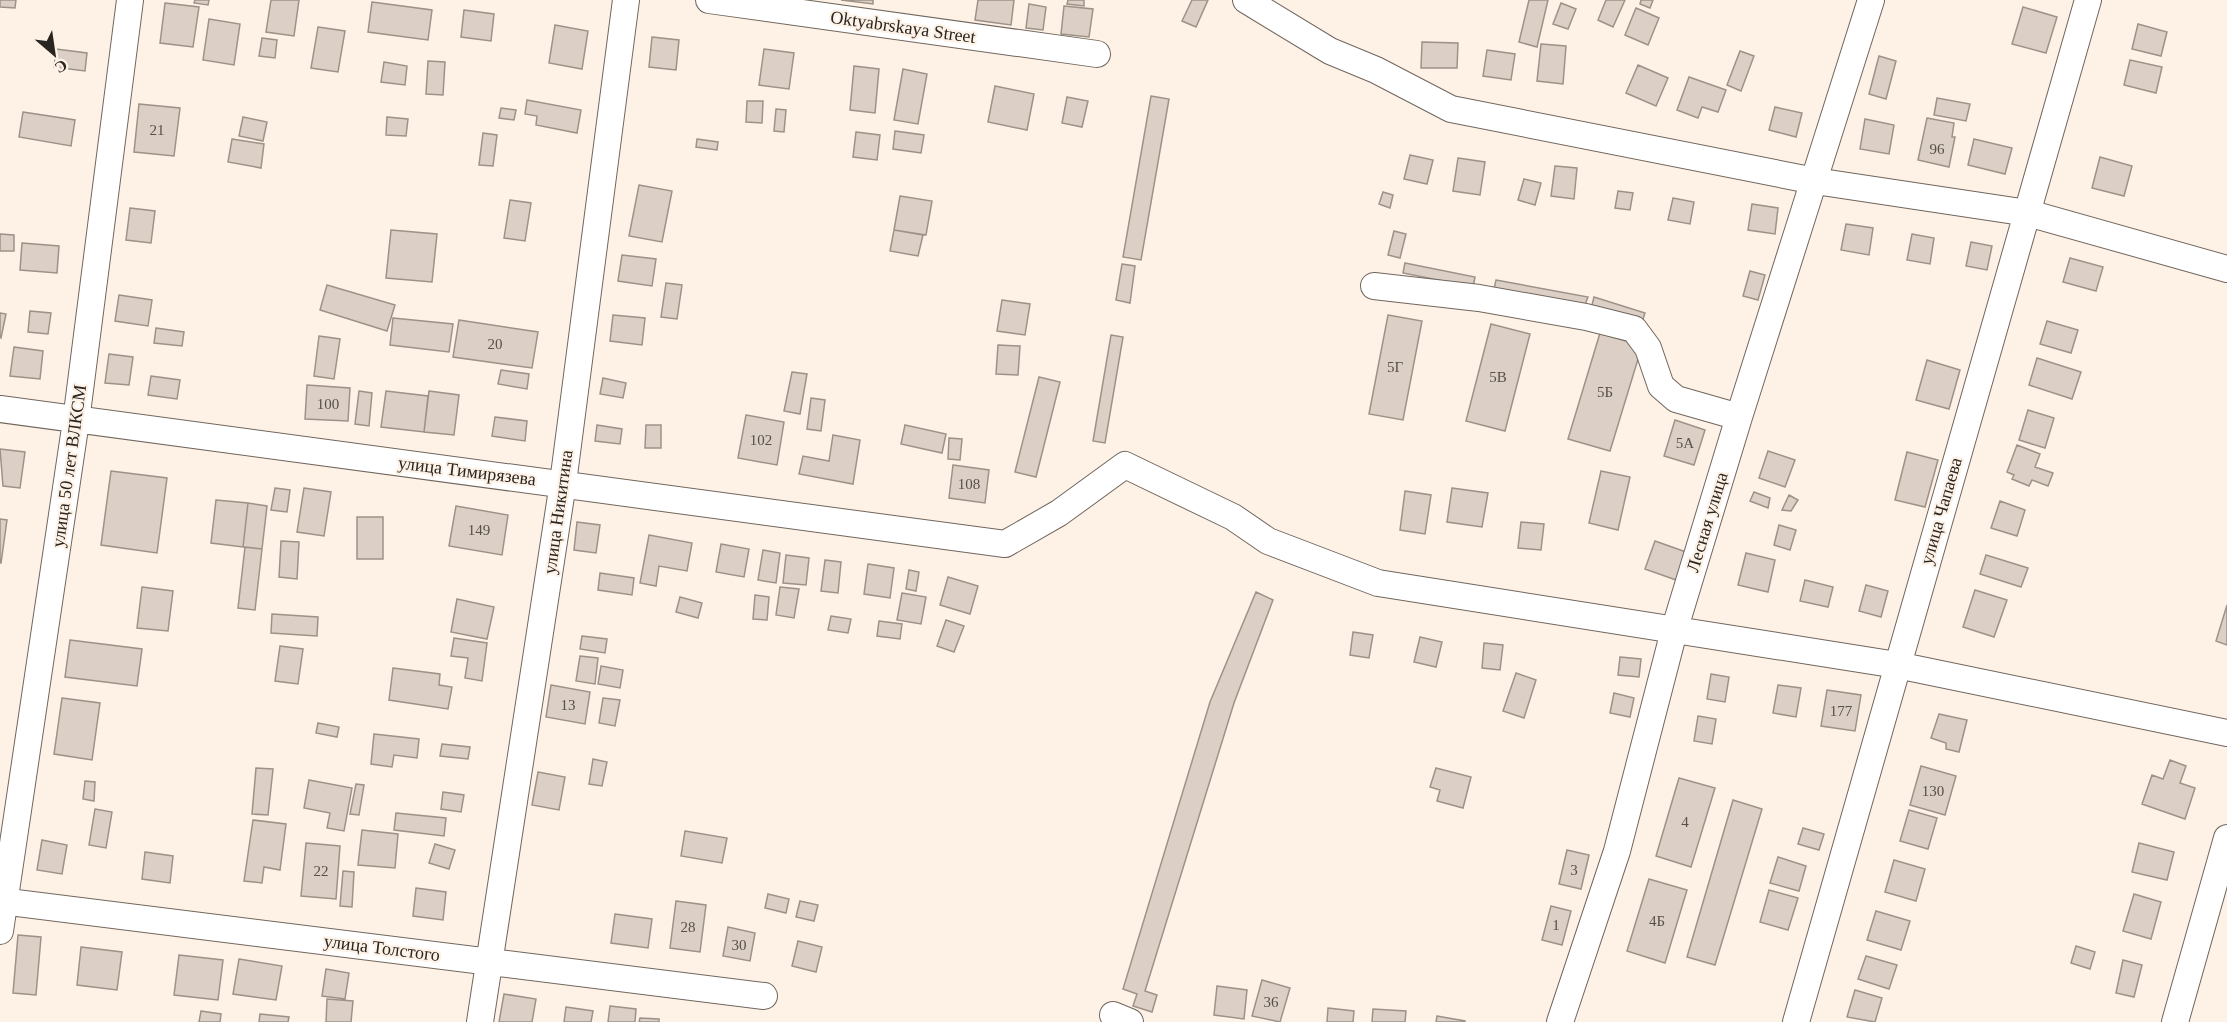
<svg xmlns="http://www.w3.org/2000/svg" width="2227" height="1022" font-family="Georgia,serif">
  <rect width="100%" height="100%" fill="#fef2e7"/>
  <path fill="#dcd0c6" stroke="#9d9288" stroke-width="1.5" d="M 0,0 L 16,0 L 15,8 L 0,7 Z
    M 195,0 L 209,0 L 208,5 L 194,3 Z
    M 271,0 L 299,0 L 294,36 L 266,32 Z
    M 841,0 L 873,0 L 873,4 Z
    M 978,0 L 1014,0 L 1011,25 L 975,20 Z
    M 1068,0 L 1084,0 L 1084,6 L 1067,4 Z
    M 1192,0 L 1208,0 L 1196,27 L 1182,21 Z
    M 1529,0 L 1548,0 L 1537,47 L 1519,42 Z
    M 1606,0 L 1625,0 L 1613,27 L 1598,20 Z
    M 1641,0 L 1653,0 L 1650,8 L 1640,4 Z
    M 372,2 L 432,10 L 428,40 L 368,32 Z
    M 165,3 L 199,7 L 193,47 L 160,43 Z
    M 1561,3 L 1576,9 L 1568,29 L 1553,24 Z
    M 1029,4 L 1046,7 L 1043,30 L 1026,28 Z
    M 1064,6 L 1093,9 L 1089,37 L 1061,34 Z
    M 2023,7 L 2057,17 L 2046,53 L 2012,44 Z
    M 1636,8 L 1659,18 L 1648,45 L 1625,35 Z
    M 464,10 L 494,14 L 491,41 L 461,37 Z
    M 209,19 L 240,24 L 234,65 L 203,60 Z
    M 2138,24 L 2167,32 L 2161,56 L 2132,49 Z
    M 555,25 L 588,31 L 582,69 L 549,63 Z
    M 318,27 L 345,31 L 338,72 L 311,68 Z
    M 652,37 L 679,40 L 676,70 L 649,67 Z
    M 262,38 L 277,40 L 275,58 L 259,56 Z
    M 1422,42 L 1458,43 L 1457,68 L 1421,68 Z
    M 1541,44 L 1566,46 L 1563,84 L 1537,81 Z
    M 56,49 L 87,53 L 85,71 L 54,67 Z
    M 764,49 L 794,53 L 789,89 L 759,85 Z
    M 1487,50 L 1515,54 L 1511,80 L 1483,76 Z
    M 1740,51 L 1754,56 L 1741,91 L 1727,85 Z
    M 1879,56 L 1896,61 L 1886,99 L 1869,94 Z
    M 2130,60 L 2162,67 L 2156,93 L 2124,85 Z
    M 428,61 L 445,62 L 443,95 L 426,94 Z
    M 384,62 L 407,66 L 405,85 L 381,82 Z
    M 1638,65 L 1668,78 L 1656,106 L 1626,93 Z
    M 854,66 L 879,69 L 875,113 L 850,110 Z
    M 903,69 L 927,74 L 918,124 L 894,120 Z
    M 1689,77 L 1726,90 L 1718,112 L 1702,107 L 1698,118 L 1677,110 Z
    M 995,86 L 1034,94 L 1027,130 L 988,122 Z
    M 1151,96 L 1169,99 L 1141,260 L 1123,257 Z
    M 1067,97 L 1088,101 L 1082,127 L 1062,123 Z
    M 1937,98 L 1970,104 L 1966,121 L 1934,115 Z
    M 527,100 L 581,110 L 577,133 L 536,125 L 537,116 L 525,114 Z
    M 747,101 L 763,101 L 762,123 L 746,122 Z
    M 139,104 L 180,108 L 174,156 L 134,152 Z
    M 1775,107 L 1802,113 L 1796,137 L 1769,130 Z
    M 501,108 L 516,110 L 514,120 L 499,118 Z
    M 776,109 L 786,110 L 784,132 L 774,131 Z
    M 23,112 L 75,120 L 71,146 L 19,137 Z
    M 243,117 L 267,122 L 263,141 L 239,136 Z
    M 387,117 L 408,119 L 406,136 L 386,135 Z
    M 1927,118 L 1954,123 L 1952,137 L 1955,137 L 1949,167 L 1918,160 Z
    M 1865,119 L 1894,125 L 1889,154 L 1860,149 Z
    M 895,131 L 924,135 L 921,153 L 893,149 Z
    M 856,132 L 880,135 L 877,160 L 853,157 Z
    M 483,133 L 497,135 L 493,166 L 479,165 Z
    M 232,139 L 264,144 L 261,168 L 228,162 Z
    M 697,139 L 718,142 L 717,150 L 696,147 Z
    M 1974,139 L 2012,148 L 2005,174 L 1968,165 Z
    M 1410,155 L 1433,160 L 1427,184 L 1404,179 Z
    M 2100,157 L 2132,166 L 2124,196 L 2092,188 Z
    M 1458,158 L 1485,162 L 1480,195 L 1453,191 Z
    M 1555,166 L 1577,168 L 1574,199 L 1551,196 Z
    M 1524,179 L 1541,183 L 1535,205 L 1518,200 Z
    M 639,185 L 672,191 L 662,242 L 629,236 Z
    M 1618,191 L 1633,193 L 1630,210 L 1615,208 Z
    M 1383,192 L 1393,195 L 1390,208 L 1379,204 Z
    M 900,196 L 932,201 L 926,235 L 894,230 Z
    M 1673,198 L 1694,202 L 1690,224 L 1668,220 Z
    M 510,200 L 531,203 L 525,241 L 504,238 Z
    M 1752,204 L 1778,208 L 1775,234 L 1748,230 Z
    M 130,208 L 155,211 L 151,243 L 126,240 Z
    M 1846,224 L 1873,228 L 1869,255 L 1841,250 Z
    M 391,230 L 437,234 L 432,282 L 386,278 Z
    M 894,230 L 923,235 L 918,256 L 890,251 Z
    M 1394,231 L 1406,234 L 1400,258 L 1388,255 Z
    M 0,234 L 14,235 L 14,251 L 0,251 Z
    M 1912,234 L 1934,238 L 1930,264 L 1907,260 Z
    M 1971,242 L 1992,246 L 1987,270 L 1966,266 Z
    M 22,243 L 59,246 L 57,273 L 20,270 Z
    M 622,255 L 656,259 L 652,286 L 618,281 Z
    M 2070,258 L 2103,267 L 2096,291 L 2063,282 Z
    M 1405,263 L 1475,277 L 1473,287 L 1403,273 Z
    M 1122,264 L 1135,266 L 1130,303 L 1116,300 Z
    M 1750,271 L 1765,275 L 1758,300 L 1743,296 Z
    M 1496,280 L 1588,297 L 1584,307 L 1494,289 Z
    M 666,283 L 682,285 L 677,319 L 661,317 Z
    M 327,285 L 395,305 L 387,331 L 320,310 Z
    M 119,295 L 152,300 L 148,326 L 115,321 Z
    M 1594,297 L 1645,313 L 1641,325 L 1591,309 Z
    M 1002,300 L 1030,304 L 1025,335 L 997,331 Z
    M 30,311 L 51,313 L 48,334 L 28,332 Z
    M 0,313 L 6,314 L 1,338 L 0,337 Z
    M 613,315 L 645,318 L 642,345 L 610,341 Z
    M 1388,315 L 1422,321 L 1403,420 L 1369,414 Z
    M 393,318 L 453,324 L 449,352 L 390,345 Z
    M 459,320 L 538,332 L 532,368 L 453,357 Z
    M 2047,321 L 2078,330 L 2071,353 L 2040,344 Z
    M 1491,324 L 1530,334 L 1505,431 L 1466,421 Z
    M 156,328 L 184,332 L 182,346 L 154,343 Z
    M 1600,333 L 1642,346 L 1610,451 L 1568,439 Z
    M 1111,335 L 1123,337 L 1105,443 L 1093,441 Z
    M 319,336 L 340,339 L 334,379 L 314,376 Z
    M 998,345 L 1020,346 L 1018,375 L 996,374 Z
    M 14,347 L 43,351 L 40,379 L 10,376 Z
    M 109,354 L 133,357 L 129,385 L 105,383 Z
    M 2037,358 L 2081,372 L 2072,399 L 2029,385 Z
    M 1927,360 L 1960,370 L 1949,409 L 1916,400 Z
    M 501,370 L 529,374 L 527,389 L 498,384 Z
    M 792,372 L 807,374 L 800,414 L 784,411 Z
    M 151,376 L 180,380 L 177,399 L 148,395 Z
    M 1039,377 L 1060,382 L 1036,477 L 1015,472 Z
    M 603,378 L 626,383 L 623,398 L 600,394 Z
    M 307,385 L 350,388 L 348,421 L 305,419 Z
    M 359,391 L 372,393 L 369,426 L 355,424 Z
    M 386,391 L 428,396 L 424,432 L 381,427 Z
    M 429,391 L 459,395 L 454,435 L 424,432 Z
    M 811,398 L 825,400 L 821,431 L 807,429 Z
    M 2028,410 L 2054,418 L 2045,448 L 2019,440 Z
    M 746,415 L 784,422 L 777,465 L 738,458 Z
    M 495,417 L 527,421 L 525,441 L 492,436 Z
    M 1675,420 L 1705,430 L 1694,465 L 1664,456 Z
    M 597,425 L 622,429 L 620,444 L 595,441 Z
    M 646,425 L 661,425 L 661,448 L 645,448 Z
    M 905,425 L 946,434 L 942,453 L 901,444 Z
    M 833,435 L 860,440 L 853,484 L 799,474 L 803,456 L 829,461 Z
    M 949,438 L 962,439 L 960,460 L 948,459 Z
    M 2017,445 L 2040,454 L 2035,467 L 2053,473 L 2048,486 L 2032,480 L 2029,486 L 2012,479 L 2014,475 L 2007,472 Z
    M 0,449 L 25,452 L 20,488 L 3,486 Z
    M 1768,451 L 1795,460 L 1785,487 L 1759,478 Z
    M 1907,452 L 1938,460 L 1925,507 L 1895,500 Z
    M 953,465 L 989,470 L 985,503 L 949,498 Z
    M 111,471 L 167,478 L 157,553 L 101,545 Z
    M 1601,471 L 1630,477 L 1618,530 L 1589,523 Z
    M 275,488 L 290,490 L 287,512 L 271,510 Z
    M 304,488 L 331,492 L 324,536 L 297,532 Z
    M 1452,488 L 1488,493 L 1482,527 L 1447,522 Z
    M 1405,491 L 1431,495 L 1425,534 L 1400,530 Z
    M 1754,492 L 1770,498 L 1768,508 L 1750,501 Z
    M 1789,495 L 1798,500 L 1791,511 L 1782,510 Z
    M 216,500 L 248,503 L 243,547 L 211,543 Z
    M 2000,501 L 2025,510 L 2017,536 L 1991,528 Z
    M 248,503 L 267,506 L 262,549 L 243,547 Z
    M 456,506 L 508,515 L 502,555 L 449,546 Z
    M 357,517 L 383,517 L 383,559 L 357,559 Z
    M 0,519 L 7,520 L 1,563 L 0,563 Z
    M 577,522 L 600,525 L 596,553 L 574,550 Z
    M 1521,522 L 1544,524 L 1541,550 L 1518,548 Z
    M 1779,525 L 1796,530 L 1790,550 L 1774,545 Z
    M 649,535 L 692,543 L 687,571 L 659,566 L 656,586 L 640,583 Z
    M 281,541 L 299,542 L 297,579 L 279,577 Z
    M 1655,541 L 1686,552 L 1676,580 L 1645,569 Z
    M 721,544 L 749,549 L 744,577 L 716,572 Z
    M 245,547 L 262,549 L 255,610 L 238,608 Z
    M 763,550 L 780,553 L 776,583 L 758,580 Z
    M 1746,553 L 1775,560 L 1768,592 L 1738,585 Z
    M 786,555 L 809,558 L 806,585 L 783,583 Z
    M 1986,555 L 2028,568 L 2021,587 L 1980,574 Z
    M 825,560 L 841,562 L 838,593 L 821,591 Z
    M 868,564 L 894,568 L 890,598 L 864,594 Z
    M 909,570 L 919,572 L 916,591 L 906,589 Z
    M 600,573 L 634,578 L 632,595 L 598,590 Z
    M 948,577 L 978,586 L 970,614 L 940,605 Z
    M 1805,580 L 1833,587 L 1828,607 L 1800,601 Z
    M 1866,585 L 1888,591 L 1881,617 L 1859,611 Z
    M 142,587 L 173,591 L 168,631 L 137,628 Z
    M 780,587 L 799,589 L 794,618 L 776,615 Z
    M 1975,590 L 2007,600 L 1994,637 L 1963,627 Z
    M 1256,592 L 1273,600 L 1234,703 L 1145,991 L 1157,995 L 1152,1012 L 1133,1006 L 1137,994 L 1123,989 L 1210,702 Z
    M 902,593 L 926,597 L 921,624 L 897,620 Z
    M 755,595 L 769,597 L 767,620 L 753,619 Z
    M 680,597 L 702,603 L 698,618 L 676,612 Z
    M 457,599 L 494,607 L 487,639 L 451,632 Z
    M 2227,605 L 2227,645 L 2216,641 Z
    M 272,614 L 318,617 L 317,636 L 271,633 Z
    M 831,616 L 851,619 L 848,633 L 828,630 Z
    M 946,620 L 964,626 L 954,652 L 937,646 Z
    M 879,621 L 902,624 L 900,639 L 877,636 Z
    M 1353,632 L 1373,635 L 1369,658 L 1350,655 Z
    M 582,636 L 607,639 L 605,653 L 580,649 Z
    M 1420,637 L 1442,642 L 1436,667 L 1414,662 Z
    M 454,638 L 487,643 L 482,681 L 465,678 L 468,658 L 451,656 Z
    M 70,640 L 142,649 L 137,686 L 65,677 Z
    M 1484,643 L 1503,645 L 1500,670 L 1482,668 Z
    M 280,646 L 303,649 L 298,684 L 275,681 Z
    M 580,656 L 598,658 L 595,684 L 576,681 Z
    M 1620,657 L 1641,659 L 1639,677 L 1618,675 Z
    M 601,666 L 623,670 L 620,688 L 598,684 Z
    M 393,668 L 440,674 L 439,685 L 452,687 L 448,709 L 389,700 Z
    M 1516,673 L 1536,680 L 1524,718 L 1503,711 Z
    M 1711,674 L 1729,677 L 1725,702 L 1707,699 Z
    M 551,685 L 590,692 L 585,724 L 546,717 Z
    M 1778,685 L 1801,688 L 1796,717 L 1773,713 Z
    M 1827,690 L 1861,695 L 1855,731 L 1821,726 Z
    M 1614,693 L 1634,698 L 1630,717 L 1610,713 Z
    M 62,698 L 100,703 L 92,760 L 54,754 Z
    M 603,698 L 620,700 L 615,726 L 599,723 Z
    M 1939,714 L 1967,720 L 1959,752 L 1946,749 L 1946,743 L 1931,738 Z
    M 1698,716 L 1716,719 L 1712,744 L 1694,741 Z
    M 318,723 L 339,727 L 337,737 L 316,733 Z
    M 374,734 L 419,739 L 417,758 L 394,755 L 392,767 L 371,764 Z
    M 442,744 L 470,747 L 468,759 L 440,756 Z
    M 593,759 L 607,762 L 602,786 L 589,784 Z
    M 2170,760 L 2186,766 L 2180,783 L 2195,788 L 2185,819 L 2142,804 L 2152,775 L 2163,779 Z
    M 1921,766 L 1956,776 L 1945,815 L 1910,805 Z
    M 256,768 L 273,769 L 268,815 L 252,814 Z
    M 1436,768 L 1471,777 L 1463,808 L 1437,801 L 1440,790 L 1430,787 Z
    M 538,772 L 565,777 L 559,810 L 532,805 Z
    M 1679,778 L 1715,788 L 1691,867 L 1656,856 Z
    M 309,780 L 352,788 L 344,831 L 327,828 L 330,813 L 304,808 Z
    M 85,781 L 95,782 L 94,801 L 83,799 Z
    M 356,784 L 364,785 L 359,815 L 350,814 Z
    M 443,792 L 464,795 L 461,812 L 441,809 Z
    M 1733,800 L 1762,809 L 1715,965 L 1687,957 Z
    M 95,809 L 112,812 L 106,848 L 89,845 Z
    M 1909,810 L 1937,818 L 1928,849 L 1900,841 Z
    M 396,813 L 446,818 L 444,836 L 394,830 Z
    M 253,820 L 286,824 L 280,870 L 264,867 L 262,883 L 244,881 Z
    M 1803,828 L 1824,834 L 1819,850 L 1798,844 Z
    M 362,830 L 398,834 L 395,868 L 358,865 Z
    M 685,831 L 727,838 L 722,863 L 681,856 Z
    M 42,840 L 67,845 L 62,874 L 37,870 Z
    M 306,843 L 340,846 L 336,899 L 301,896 Z
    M 2139,843 L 2174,852 L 2167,880 L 2132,872 Z
    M 435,844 L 455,850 L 449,869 L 429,863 Z
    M 1567,850 L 1589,855 L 1581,889 L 1559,884 Z
    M 145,852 L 173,856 L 170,883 L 142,879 Z
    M 1778,857 L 1806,866 L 1799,891 L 1770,883 Z
    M 1894,860 L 1925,869 L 1916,901 L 1885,892 Z
    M 343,871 L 354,872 L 352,907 L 340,906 Z
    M 1649,879 L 1687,890 L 1665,963 L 1627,951 Z
    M 416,888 L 446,892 L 443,920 L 413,916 Z
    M 1769,890 L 1798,898 L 1788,930 L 1760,922 Z
    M 768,894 L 789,899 L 786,913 L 765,908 Z
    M 2134,894 L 2161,902 L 2151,939 L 2123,931 Z
    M 676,901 L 706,905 L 700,952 L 670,948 Z
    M 800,901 L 818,905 L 814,921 L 796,917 Z
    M 1551,906 L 1571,911 L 1562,945 L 1542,940 Z
    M 1876,911 L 1910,921 L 1901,950 L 1867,940 Z
    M 615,914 L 652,919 L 648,948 L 611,943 Z
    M 728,927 L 755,933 L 750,961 L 723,956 Z
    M 18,935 L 41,937 L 36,995 L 13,993 Z
    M 798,941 L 822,947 L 816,972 L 792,966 Z
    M 2076,946 L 2095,952 L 2090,969 L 2071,963 Z
    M 81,947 L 122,952 L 117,990 L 77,985 Z
    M 179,955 L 223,960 L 218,1000 L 174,995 Z
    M 1866,956 L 1897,965 L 1889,989 L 1858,979 Z
    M 239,959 L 282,966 L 276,1000 L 233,994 Z
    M 2123,960 L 2142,965 L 2134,997 L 2116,993 Z
    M 326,969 L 349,973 L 345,999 L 322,996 Z
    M 1262,980 L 1290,988 L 1280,1022 L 1252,1016 Z
    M 1217,986 L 1247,990 L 1244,1019 L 1214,1015 Z
    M 1855,990 L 1882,998 L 1875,1022 L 1847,1017 Z
    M 504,994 L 536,999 L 532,1022 L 499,1022 Z
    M 327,999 L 353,1001 L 351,1022 L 326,1022 Z
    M 610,1006 L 636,1009 L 635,1022 L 608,1022 Z
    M 566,1007 L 593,1011 L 591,1022 L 564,1022 Z
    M 1328,1008 L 1354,1011 L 1353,1022 L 1327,1022 Z
    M 1373,1009 L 1406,1011 L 1405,1022 L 1372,1022 Z
    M 201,1011 L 221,1014 L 220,1022 L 199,1022 Z
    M 260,1014 L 289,1017 L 288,1022 L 259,1022 Z
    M 1437,1016 L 1465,1021 L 1465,1022 L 1436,1022 Z
    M 640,1018 L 659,1019 L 659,1022 L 639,1022 Z"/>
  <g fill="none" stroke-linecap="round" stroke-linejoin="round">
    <g stroke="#71665d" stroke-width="28">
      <path id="minor" d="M 709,0 L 1097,54
        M 1246,0 L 1330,51 L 1376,70 L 1451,109 L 1815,181 L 2028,213 L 2227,269
        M 1374,286 L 1479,298 L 1586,317 L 1634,329 L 1648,348 L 1661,386 L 1676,399 L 1739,417
        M 0,409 L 1005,544 L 1059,513 L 1125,465 L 1233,517 L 1268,541 L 1378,583 L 1897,665 L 2227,733
        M 0,901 L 764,996
        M 0,931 L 76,421 L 130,0
        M 1113,1015 L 1130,1022
        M 480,1022 L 563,483 L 626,0
        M 1560,1022 L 1617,851 L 1674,631 L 1739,417 L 1871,0
        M 1796,1022 L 2088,0
        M 2175,1022 L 2227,838"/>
    </g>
    <use href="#minor" stroke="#fff" stroke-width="26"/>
  </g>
  <g text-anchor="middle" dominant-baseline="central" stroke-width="4.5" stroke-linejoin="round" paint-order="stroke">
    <g font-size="15" fill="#56504a">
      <text x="157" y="130">21</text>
      <text x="1937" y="149">96</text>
      <text x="495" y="344">20</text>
      <text x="1395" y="367">5Г</text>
      <text x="1498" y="377">5В</text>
      <text x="1605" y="392">5Б</text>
      <text x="328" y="404">100</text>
      <text x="761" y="440">102</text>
      <text x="1685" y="443">5А</text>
      <text x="969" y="484">108</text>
      <text x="479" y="530">149</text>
      <text x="568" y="705">13</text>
      <text x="1841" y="711">177</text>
      <text x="1933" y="791">130</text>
      <text x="1685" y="822">4</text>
      <text x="1574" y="870">3</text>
      <text x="321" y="871">22</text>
      <text x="1657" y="921">4Б</text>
      <text x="1556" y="925">1</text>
      <text x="688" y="927">28</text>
      <text x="739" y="945">30</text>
      <text x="1271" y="1002">36</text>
    </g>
    <g font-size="18" fill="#292521" stroke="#fef2e7">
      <text transform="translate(903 27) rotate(8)">Oktyabrskaya Street</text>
      <text transform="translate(69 466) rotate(-82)">улица 50 лет ВЛКСМ</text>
      <text transform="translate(467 471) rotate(7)">улица Тимирязева</text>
      <text transform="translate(1941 511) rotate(-74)">улица Чапаева</text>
      <text transform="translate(558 512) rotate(-82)">улица Никитина</text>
      <text transform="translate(1707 522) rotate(-73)">Лесная улица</text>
      <text transform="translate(382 948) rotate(7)">улица Толстого</text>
    </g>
  </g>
  <g transform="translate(54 54) rotate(151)" stroke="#fef2e7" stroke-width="4.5" paint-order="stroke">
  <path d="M0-4.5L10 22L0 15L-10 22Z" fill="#292521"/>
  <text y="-9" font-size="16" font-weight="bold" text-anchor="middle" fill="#292521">С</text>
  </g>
</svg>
